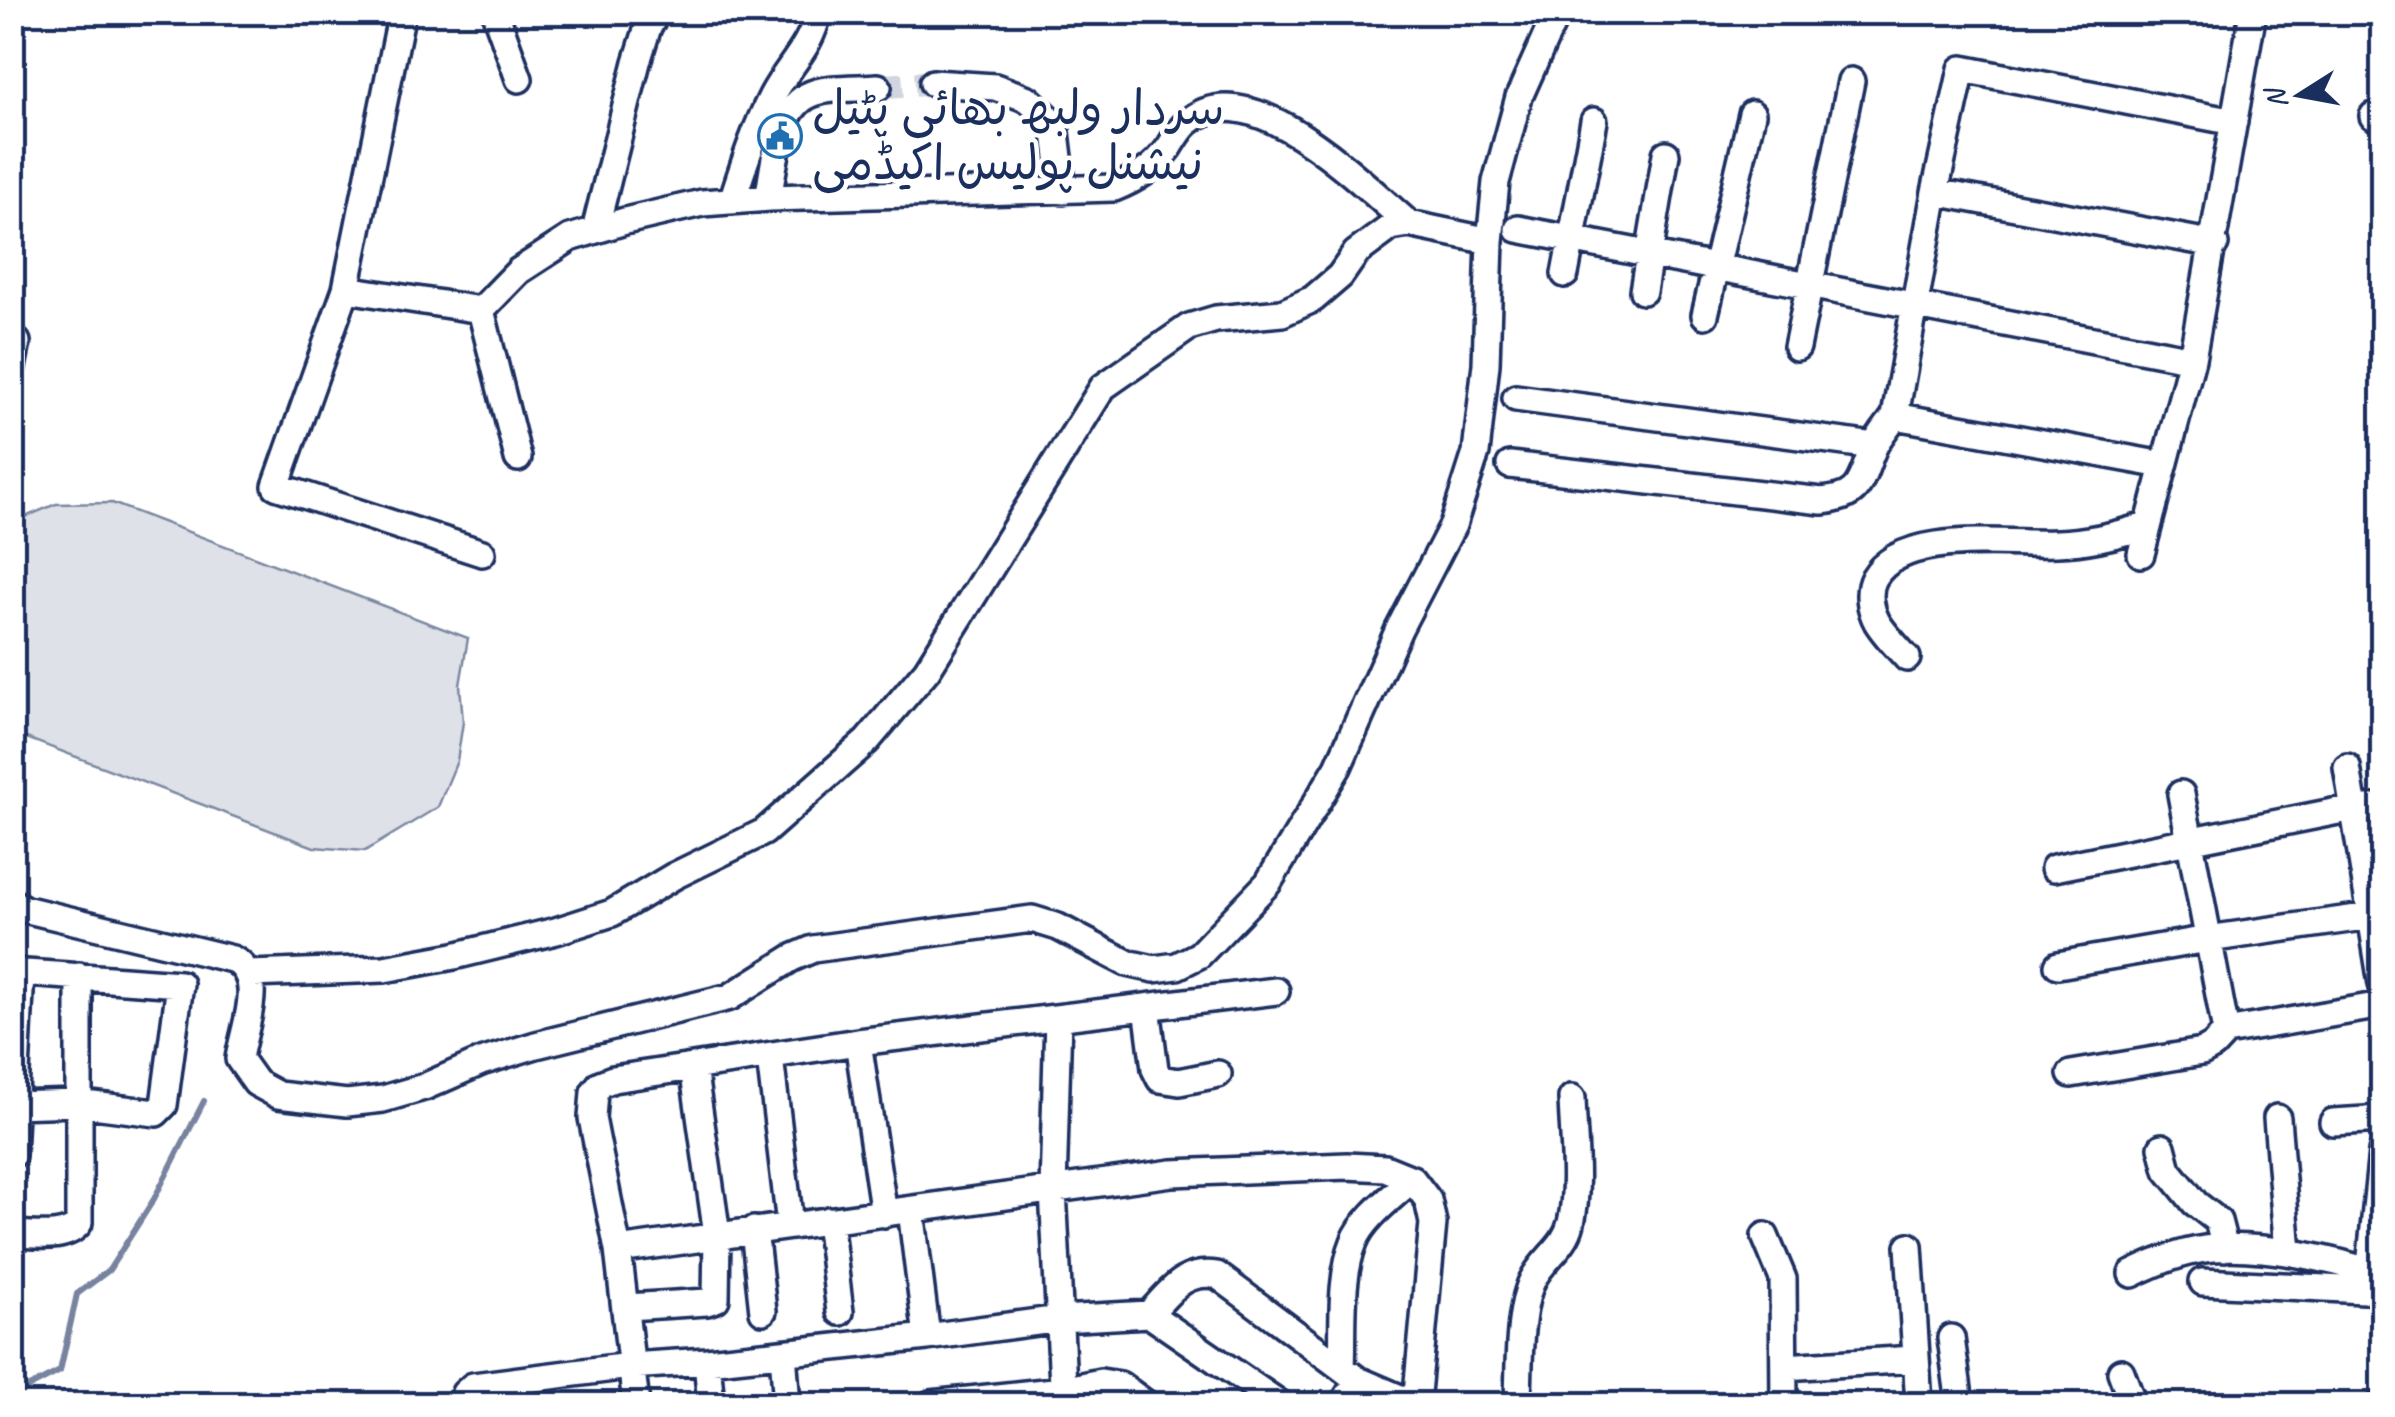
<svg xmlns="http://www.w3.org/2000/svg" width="2395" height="1417" font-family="Caveat,'Playpen Sans Arabic',sans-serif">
  <rect width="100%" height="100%" fill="#fff"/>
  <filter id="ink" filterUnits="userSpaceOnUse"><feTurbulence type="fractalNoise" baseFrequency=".01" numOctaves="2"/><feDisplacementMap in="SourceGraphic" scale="20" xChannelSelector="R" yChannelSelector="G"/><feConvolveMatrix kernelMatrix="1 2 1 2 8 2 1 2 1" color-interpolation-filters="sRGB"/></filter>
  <g filter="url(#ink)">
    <path fill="#dee1e7" stroke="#7c88a2" stroke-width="2.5" d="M 112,503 L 468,638 L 460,685 L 463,722 L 457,761 L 438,807 L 365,851 L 314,847 L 13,733 L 13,522 L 56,504 Z"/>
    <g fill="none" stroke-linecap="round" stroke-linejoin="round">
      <path stroke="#77839f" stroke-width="6" d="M 12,1396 L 60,1371 L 77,1294 L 109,1270 L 154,1199 L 204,1101"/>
      <path stroke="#d1d5df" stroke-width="25" stroke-dasharray="25 12" stroke-linecap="butt" d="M 878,87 L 933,83"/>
      <g stroke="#1b2f5e" stroke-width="32">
        <path id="minor" d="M 402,12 L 346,289 L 276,486 L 482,553
          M 495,12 L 519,79
          M 933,83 L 995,87 L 1028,99 L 1055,124 L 1063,191
          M 2373,116 L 2382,115
          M 1935,192 L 2215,244
          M 768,198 C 775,167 776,113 807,96 C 825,86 857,89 878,87
          M 732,201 C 744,164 755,129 772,96 C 788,66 812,46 818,12
          M 1518,229 L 2192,359
          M 595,230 L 637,62 L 648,27 L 657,12
          M 1565,274 L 1594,121
          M 346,289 L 481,310 L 518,458
          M 1643,291 L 1666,154
          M 481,310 L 519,271 L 570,238 L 625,221 L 702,203 L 770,198 L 1114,188 C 1137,179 1154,168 1169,148 C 1174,140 1180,129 1187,123 C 1249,67 1363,185 1409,224
          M 1705,315 L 1752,114
          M 1797,347 L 1851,81
          M 12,367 L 17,342
          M 1516,398 L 1874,446
          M 1895,416 L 2163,465
          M 1510,465 L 1822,501 C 1862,497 1859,482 1873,449 C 1878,437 1888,426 1895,416 L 1935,192 L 1962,69 L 2234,122
          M 2141,554 L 2192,359 L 2253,12
          M 1907,658 C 1897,647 1885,635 1877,622 C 1870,609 1867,591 1874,578 C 1902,529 2008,545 2057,543 C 2089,542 2118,535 2148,525
          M 2347,767 L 2382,984
          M 2054,868 L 2353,808 L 2382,808
          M 12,902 L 24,909 L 232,959 C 268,976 243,1028 239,1059 L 256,1083 L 278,1095 L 347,1103 L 383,1099 L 424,1087 L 481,1062 L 536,1045 L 730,997 L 792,958 L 813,949 L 1032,919 L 1058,927 L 1127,963 L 1154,969 L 1177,966 L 1199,955 L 1268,883 L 1338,767 L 1399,629 L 1453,525 L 1476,453 L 1486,364 L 1490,241 L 1496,182 L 1519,97 L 1557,12
          M 2058,965 L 2208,939 L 2371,916
          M 12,972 L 180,984 L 164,1105 L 156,1113 L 77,1103 L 12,1105
          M 250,974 L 384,969 L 454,956 L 556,931 L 612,913 L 674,876 L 764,832 L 867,741 L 927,670 L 1103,387 L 1189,327 L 1216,319 L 1282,313 L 1313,299 L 1340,276 L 1356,253 L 1391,227 L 1409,224 L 1490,241
          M 1147,1007 L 1155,1069 L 1160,1079 L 1179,1082 L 1218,1074
          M 1058,1018 L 1053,1190 L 1064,1404
          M 2226,1032 L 2382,1005
          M 858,1042 L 884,1214
          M 770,1057 L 790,1225
          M 2071,1074 L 2202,1052 L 2213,1046 L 2226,1032 L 2181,794
          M 2277,1118 L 2288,1252
          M 2333,1122 L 2382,1119
          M 2162,1147 L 2168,1170 L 2195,1203 L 2218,1221 L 2225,1248
          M 12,1155 L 21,972
          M 911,1210 L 927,1337
          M 829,1220 L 840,1312
          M 754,1230 L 763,1311
          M 12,1234 C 33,1234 66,1241 79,1223 L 79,976
          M 1765,1236 L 1783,1279 L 1784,1404
          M 1909,1246 L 1919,1404
          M 618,1250 L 1172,1173 L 1347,1166 L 1385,1168 L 1412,1179 L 1428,1200 L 1433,1223 L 1416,1404
          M 2132,1274 C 2158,1261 2185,1250 2214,1248 C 2260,1244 2340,1259 2382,1277
          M 2203,1282 L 2364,1290 L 2368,1285 L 2382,1152
          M 627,1307 L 707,1302 L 716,1299 L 717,1235 L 693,1067
          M 1149,1314 C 1171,1291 1183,1270 1217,1275 L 1358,1380 L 1414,1404
          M 1951,1338 L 1960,1404
          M 783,1353 L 787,1404
          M 707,1361 L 711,1404
          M 1784,1367 L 1915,1359
          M 1342,1368 C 1344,1329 1339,1279 1354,1242 C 1364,1217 1393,1197 1412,1179
          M 2121,1372 L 2133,1404
          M 465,1404 L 465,1393 L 473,1386 L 630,1366 L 707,1361 L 927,1337 L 1060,1319 L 1149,1314 L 1280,1404
          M 636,1404 L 618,1250 L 592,1118 L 594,1092 L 600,1084 L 613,1079 L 858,1042 L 1276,991
          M 931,1404 L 1063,1390 L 1101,1382 L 1120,1385 L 1146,1404
          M 1343,1404 L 1358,1380
          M 1518,1404 C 1519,1370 1518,1311 1532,1281 C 1543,1258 1565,1248 1571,1223 C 1580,1184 1573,1138 1572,1098
          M 2380,1404 L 2382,1404"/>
      </g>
      <use href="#minor" stroke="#fff" stroke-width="25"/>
    </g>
  </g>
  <defs>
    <g id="civic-ring" transform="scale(2.25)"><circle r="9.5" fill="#fff" stroke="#1f6fb2" stroke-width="1.5"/><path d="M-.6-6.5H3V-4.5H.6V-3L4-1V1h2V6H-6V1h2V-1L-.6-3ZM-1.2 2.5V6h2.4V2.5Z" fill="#1f6fb2"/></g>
  </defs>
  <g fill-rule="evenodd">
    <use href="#civic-ring" x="780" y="136"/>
  </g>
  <g text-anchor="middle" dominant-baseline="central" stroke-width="9" stroke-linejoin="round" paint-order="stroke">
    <g font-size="48" fill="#1b2f5e" stroke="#fff" text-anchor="start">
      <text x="812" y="108">سردار ولبھ بھائی پٹیل<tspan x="812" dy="55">نیشنل پولیس اکیڈمی</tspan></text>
    </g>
  </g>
  <rect width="2395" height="1417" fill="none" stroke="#fff" stroke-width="50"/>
  <rect x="25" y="25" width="2345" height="1367" fill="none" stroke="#1b2f5e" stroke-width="4" filter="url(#ink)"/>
  <g transform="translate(2300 95) rotate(259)" stroke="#ffffff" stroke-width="8" paint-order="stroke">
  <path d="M0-8L18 38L0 25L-18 38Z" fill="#1b2f5e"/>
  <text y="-15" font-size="28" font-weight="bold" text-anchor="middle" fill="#1b2f5e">N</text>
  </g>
</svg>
